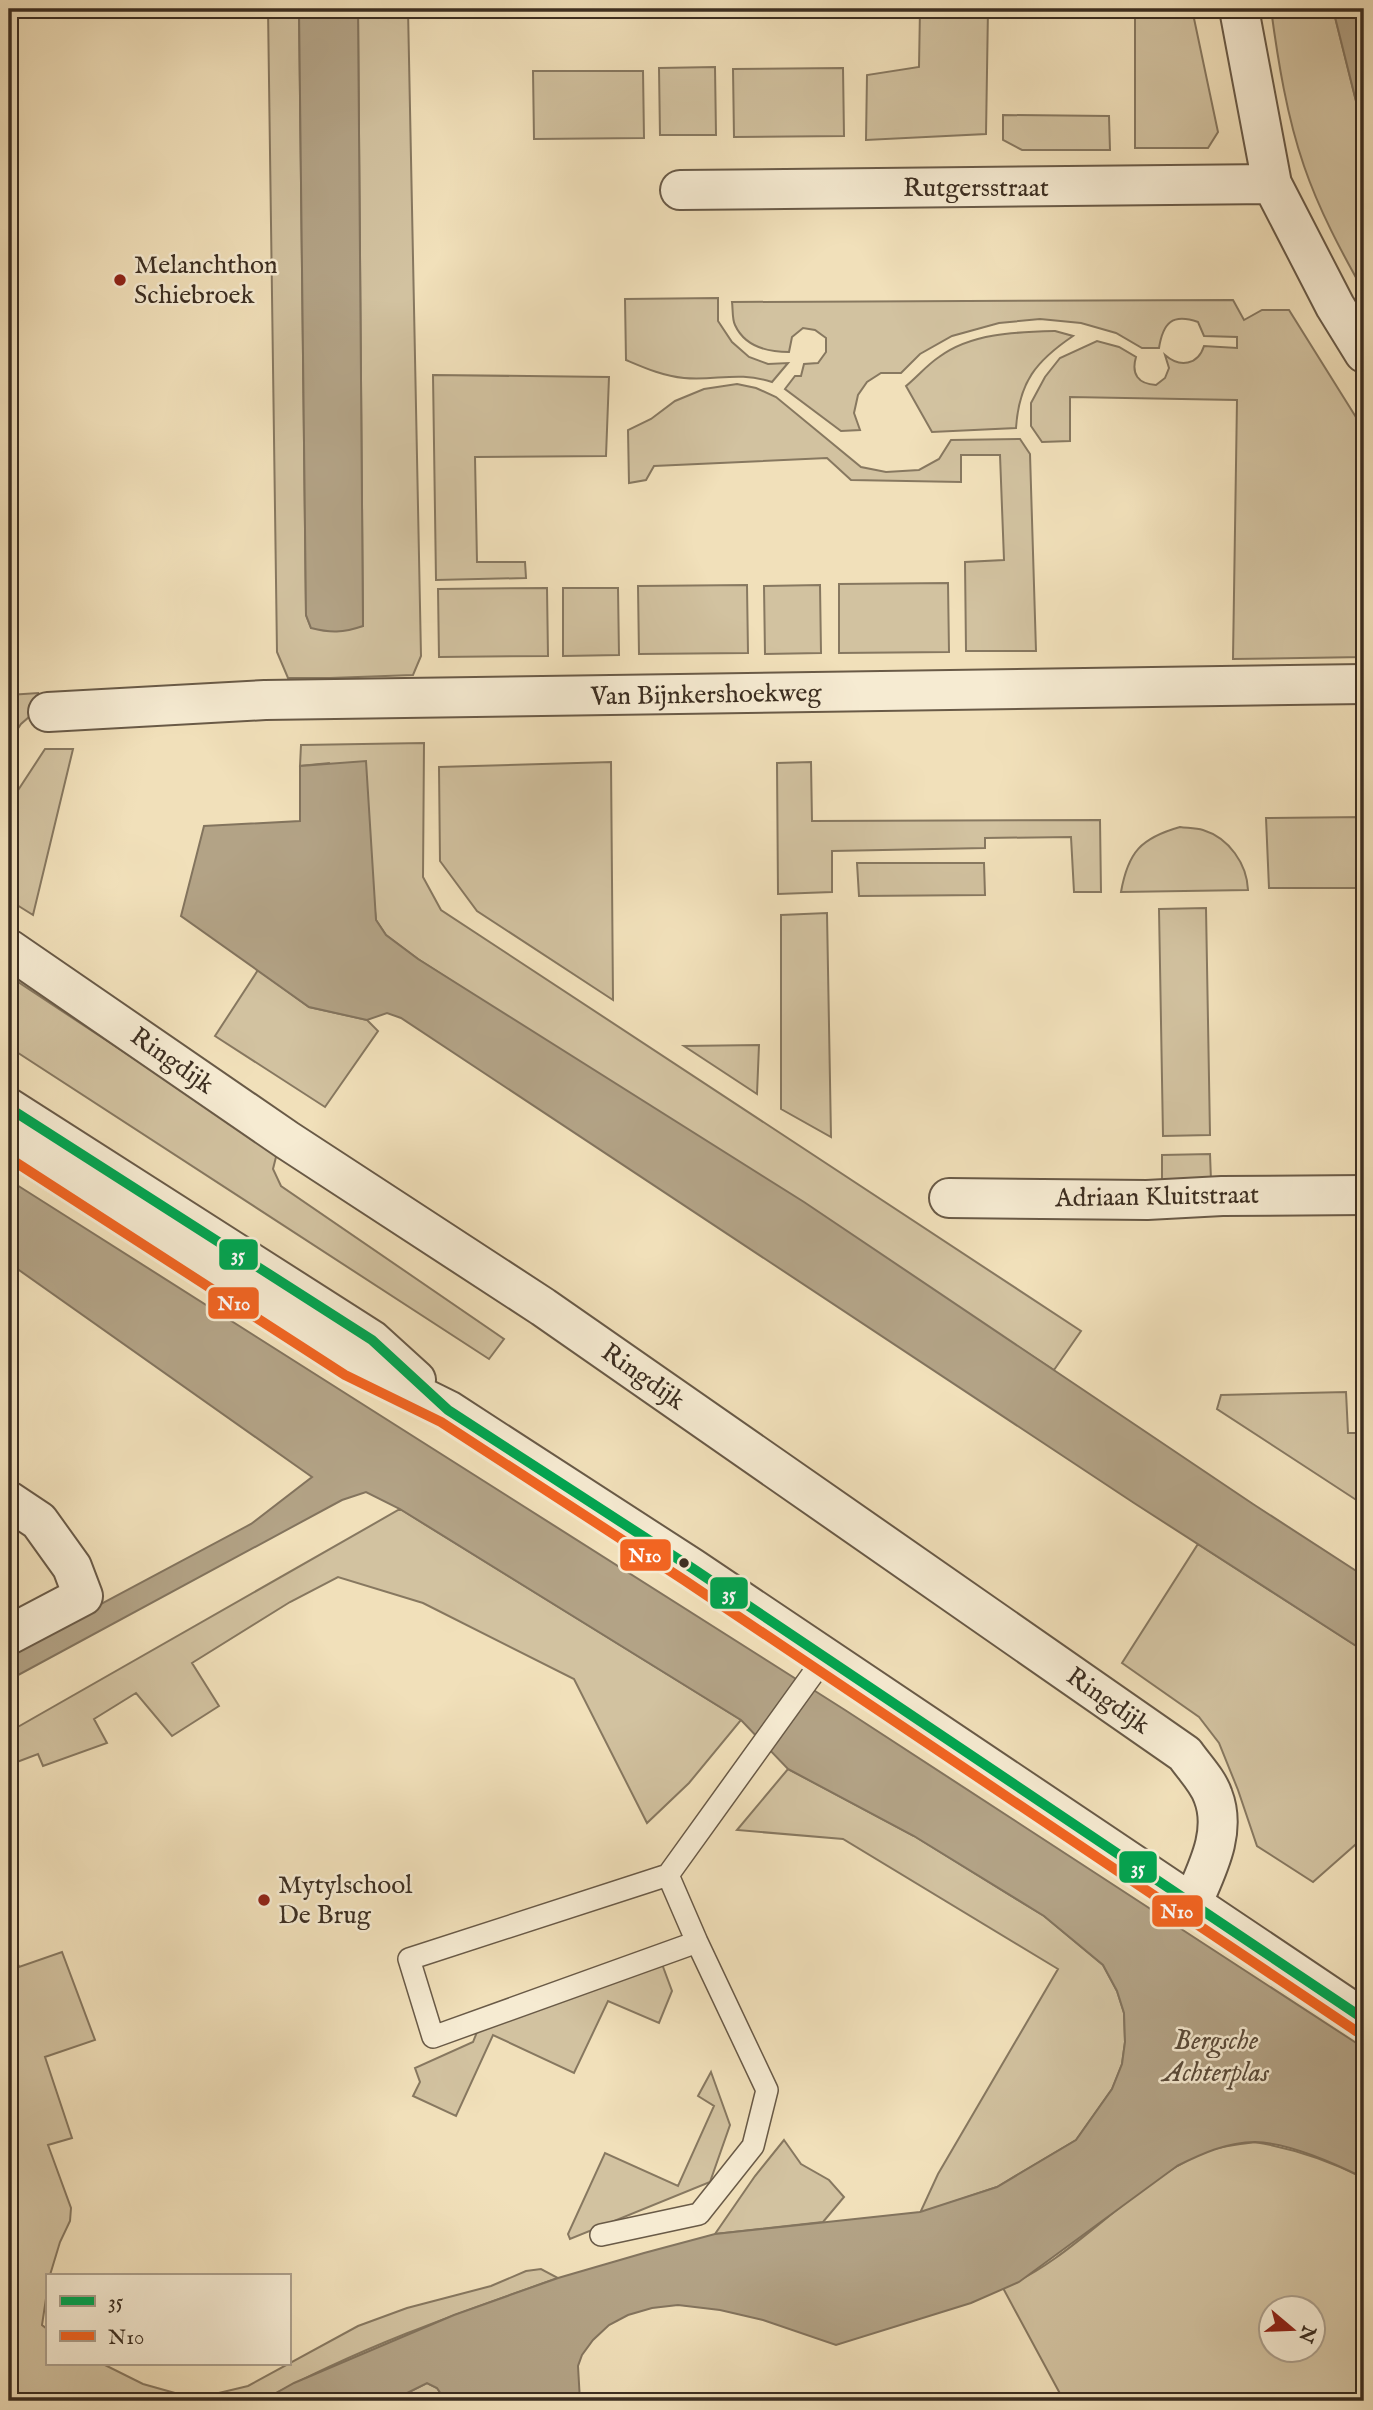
<svg xmlns="http://www.w3.org/2000/svg" width="1373" height="2410" font-family="'IM FELL English',serif">
  <rect width="100%" height="100%" fill="#f1e0ba"/>
  <filter id="stains"><feTurbulence type="fractalNoise" baseFrequency=".00286" numOctaves="4"/><feColorMatrix values="0 0 0 0 .2 0 0 0 0 .09 0 0 0 0 .02 0 0 0 .5 -.17"/></filter>
  <radialGradient id="worn" r=".72"><stop offset=".6" stop-color="#630" stop-opacity="0"/><stop offset="1" stop-color="#630" stop-opacity=".3"/></radialGradient>
  <path fill="#d2c2a0" stroke="#877860" stroke-width="2" fill-rule="evenodd" d="M 268,9 L 299,9 L 306,615 L 311,628 L 363,626 L 358,9 L 408,9 L 421,656 L 413,675 L 330,678 L 288,678 L 277,652 Z
    M 920,9 L 988,9 L 986,134 L 866,140 L 867,75 L 919,67 Z
    M 1135,9 L 1192,9 L 1218,132 L 1208,148 L 1135,148 Z
    M 1271,9 L 1333,9 L 1364,133 L 1364,292 C 1341,251 1319,210 1304,166 C 1287,117 1278,61 1271,9 Z
    M 715,67 L 716,135 L 660,135 L 659,68 Z
    M 843,68 L 844,136 L 734,137 L 733,69 Z
    M 533,71 L 643,71 L 644,138 L 534,139 Z
    M 1003,115 L 1109,116 L 1110,150 L 1022,150 L 1003,140 Z
    M 718,298 L 718,321 L 732,342 L 749,357 L 768,364 L 788,363 L 772,382 C 738,371 716,381 684,378 C 663,376 645,368 626,360 L 625,299 Z
    M 1233,300 L 1244,320 L 1262,310 L 1289,310 L 1364,430 L 1364,657 L 1233,659 L 1237,400 L 1070,397 L 1070,441 L 1042,442 L 1031,426 L 1031,403 L 1045,377 L 1060,358 L 1097,341 L 1119,347 L 1136,357 C 1131,374 1138,384 1156,385 L 1165,378 L 1169,368 L 1165,355 C 1180,368 1198,365 1204,346 L 1237,348 L 1237,337 L 1204,336 L 1198,322 C 1172,313 1163,323 1159,348 L 1142,348 L 1116,333 L 1081,323 L 1040,319 L 999,323 L 952,336 L 920,354 L 901,373 L 881,373 L 867,382 L 858,395 L 854,413 L 860,430 L 841,431 L 785,389 L 795,376 L 801,376 L 804,364 L 818,363 L 826,352 L 826,338 L 815,330 L 803,328 L 792,337 L 789,352 C 767,352 745,347 735,325 C 732,319 733,309 732,302 Z
    M 1055,331 L 1073,336 C 1036,361 1019,382 1016,428 L 932,432 L 906,386 C 917,377 927,365 939,357 C 971,333 1016,332 1055,331 Z
    M 433,375 L 609,377 L 606,456 L 475,457 L 477,562 L 525,562 L 526,578 L 436,580 Z
    M 737,384 L 756,388 L 776,397 L 861,467 L 886,472 L 919,470 L 939,459 L 951,440 L 1020,439 L 1030,454 L 1036,651 L 966,651 L 965,562 L 1004,560 L 1000,455 L 961,455 L 961,482 L 851,480 L 827,458 L 654,466 L 646,480 L 629,483 L 628,430 L 651,419 L 675,401 L 704,389 Z
    M 948,583 L 949,652 L 839,653 L 839,584 Z
    M 747,585 L 748,653 L 639,654 L 638,586 Z
    M 820,585 L 821,653 L 765,654 L 764,586 Z
    M 547,588 L 548,656 L 439,657 L 438,589 Z
    M 563,588 L 618,588 L 619,655 L 563,656 Z
    M 38,693 L 37,710 L 21,724 L 9,742 L 9,695 Z
    M 424,743 L 423,877 L 441,910 L 1081,1331 L 1054,1370 L 418,959 L 386,935 L 376,920 L 373,893 L 329,763 L 300,766 L 301,745 Z
    M 45,749 L 73,749 L 33,915 L 9,900 L 9,804 Z
    M 611,762 L 613,1000 L 477,911 L 440,861 L 439,767 Z
    M 811,762 L 812,821 L 1100,820 L 1101,892 L 1074,892 L 1071,837 L 985,838 L 985,848 L 832,851 L 832,892 L 778,894 L 777,763 Z
    M 1364,817 L 1364,888 L 1269,888 L 1266,818 Z
    M 1180,827 C 1187,828 1196,828 1203,830 C 1229,838 1247,864 1248,890 L 1121,892 C 1128,852 1141,838 1180,827 Z
    M 857,863 L 984,863 L 985,895 L 859,896 Z
    M 1206,908 L 1210,1135 L 1163,1136 L 1159,909 Z
    M 827,913 L 831,1137 L 781,1109 L 781,915 Z
    M 258,970 L 309,1007 L 367,1020 L 378,1031 L 325,1107 L 215,1036 Z
    M 9,976 L 277,1153 L 273,1169 L 281,1186 L 504,1339 L 489,1359 L 9,1047 Z
    M 759,1045 L 757,1094 L 684,1046 Z
    M 1210,1154 L 1211,1180 L 1162,1182 L 1162,1155 Z
    M 1346,1392 L 1348,1433 L 1364,1433 L 1364,1505 L 1217,1409 L 1221,1395 Z
    M 400,1509 L 741,1720 L 689,1783 L 647,1823 L 574,1679 L 423,1603 L 338,1577 L 290,1602 L 192,1663 L 219,1706 L 172,1736 L 136,1693 L 94,1719 L 107,1743 L 43,1766 L 38,1754 L 9,1765 L 9,1732 Z
    M 1198,1544 L 1364,1651 L 1364,1837 L 1313,1882 L 1257,1846 L 1238,1790 L 1219,1743 L 1199,1717 L 1122,1663 Z
    M 788,1769 L 914,1836 L 1044,1916 L 1103,1965 L 1117,1991 L 1124,2013 L 1125,2042 L 1122,2064 L 1112,2089 L 1076,2140 L 997,2187 L 920,2213 L 938,2174 L 1058,1969 L 843,1839 L 737,1830 Z
    M 9,1939 L 19,1967 L 62,1952 L 95,2040 L 45,2057 L 72,2138 L 48,2145 L 71,2208 L 70,2221 L 60,2242 L 50,2275 L 47,2275 L 47,2292 L 42,2325 L 47,2329 L 47,2363 L 101,2363 L 143,2384 L 175,2393 L 202,2397 L 248,2386 L 358,2326 L 407,2308 L 491,2286 L 526,2271 L 541,2269 L 558,2278 C 458,2313 355,2349 262,2401 L 25,2401 L 9,2387 Z
    M 662,1964 L 672,1991 L 659,2023 L 608,2001 L 574,2073 L 493,2035 L 456,2116 L 413,2096 L 420,2082 L 415,2068 L 473,2042 L 479,2027 Z
    M 711,2072 L 730,2125 L 710,2182 L 570,2239 L 568,2234 L 605,2153 L 678,2186 L 714,2106 L 698,2096 Z
    M 784,2140 L 801,2164 L 829,2180 L 844,2197 L 823,2222 L 715,2234 L 755,2176 Z
    M 1254,2142 C 1292,2148 1330,2161 1364,2178 L 1364,2401 L 1064,2401 L 1003,2288 C 1075,2258 1129,2186 1202,2153 C 1218,2146 1237,2145 1254,2142 ZM 1272,2308 L 1314,2308 L 1314,2350 L 1272,2350 Z
    M 427,2383 L 437,2388 L 443,2397 L 441,2401 L 391,2401 Z"/>
  <path fill="#b3a386" stroke="#83745e" stroke-width="2" d="M 299,9 L 358,9 L 363,626 C 343,633 330,633 311,628 L 306,615 Z
    M 1333,9 L 1364,9 L 1364,133 Z
    M 366,761 L 376,920 L 386,935 L 418,959 L 804,1202 L 1253,1504 L 1364,1576 L 1364,1651 L 1134,1503 L 401,1018 L 387,1013 L 367,1020 L 309,1007 L 181,916 L 204,826 L 300,821 L 300,766 Z
    M 9,1180 L 845,1710 L 1364,2048 L 1364,2178 C 1334,2163 1289,2143 1255,2142 C 1227,2142 1201,2154 1177,2166 L 1019,2282 L 971,2303 L 836,2345 L 763,2320 L 720,2310 L 678,2305 L 652,2308 L 628,2315 L 609,2325 L 593,2340 L 582,2355 L 578,2366 L 580,2401 L 441,2401 L 443,2397 L 437,2388 L 427,2383 L 391,2401 L 262,2401 L 294,2383 L 454,2315 L 558,2278 L 644,2253 L 715,2234 L 920,2212 L 997,2187 L 1076,2140 L 1112,2089 L 1122,2064 L 1125,2042 L 1124,2013 L 1117,1991 L 1103,1965 L 1044,1916 L 914,1836 L 788,1769 L 741,1720 L 400,1509 L 366,1492 L 342,1500 L 9,1680 L 9,1653 L 251,1524 L 312,1477 L 9,1263 Z"/>
  <g fill="none" stroke-linecap="round" stroke-linejoin="round">
    <g stroke="#695a47" stroke-width="24">
      <path id="service" d="M 697,1942 L 433,2037 L 409,1959 L 668,1875 L 825,1657
        M 601,2235 L 699,2214 L 753,2146 L 767,2090 L 697,1942 L 668,1875"/>
    </g>
    <g stroke="#695a47" stroke-width="42">
      <path id="minor" d="M 1239,9 L 1272,184 L 1335,306 L 1364,353
        M 680,190 L 1272,184
        M 48,712 L 265,700 L 1364,684
        M 9,949 L 287,1140 L 543,1307 L 1185,1754 C 1194,1767 1208,1781 1213,1796 C 1227,1832 1207,1869 1193,1902
        M 949,1198 L 1147,1200 L 1222,1196 L 1364,1195
        M 9,1501 L 39,1521 L 72,1567 L 83,1596 L 9,1635"/>
    </g>
    <g stroke="#695a47" stroke-width="42">
      <path id="tertiary" d="M 9,1108 L 372,1340 L 416,1380
        M 9,1142 L 353,1363 L 448,1410 L 692,1568 L 1364,2019"/>
    </g>
    <use href="#service" stroke="#f6ebd2" stroke-width="21"/>
    <use href="#minor" stroke="#f6ebd2" stroke-width="38"/>
    <use href="#tertiary" stroke="#f6ebd2" stroke-width="38"/>
    <g stroke="#f6ebd2" stroke-width="16">
      <path id="bus-1" d="M 9,1108 L 372,1340 L 448,1410 L 692,1568 L 1364,2019"/>
    </g>
    <g stroke="#f6ebd2" stroke-width="16">
      <path id="bus-2" d="M 9,1158 L 345,1375 L 441,1422 L 684,1580 L 1356,2031"/>
    </g>
    <use href="#bus-1" stroke="#00a651" stroke-width="10"/>
    <use href="#bus-2" stroke="#f26522" stroke-width="10"/>
  </g>
  <g fill="#8f2418" stroke="#f6ebd2" stroke-width="2.5">
    <circle cx="120" cy="280" r="7"/>
    <circle cx="264" cy="1900" r="7"/>
  </g>
  <circle fill="#3c2e21" stroke="#f6ebd2" stroke-width="2.5" cx="684" cy="1563" r="6"/>
  <g text-anchor="middle" dominant-baseline="central" stroke-width="5" stroke-linejoin="round" paint-order="stroke">
    <g font-size="26" fill="#3c2e21" stroke="#f6ebd2">
      <text x="976" y="188">Rutgersstraat</text>
      <text transform="translate(706 695) rotate(-1)">Van Bijnkershoekweg</text>
      <text transform="translate(172 1061) rotate(35)">Ringdijk</text>
      <text transform="translate(1157 1197) rotate(-1)">Adriaan Kluitstraat</text>
      <text transform="translate(643 1377) rotate(35)">Ringdijk</text>
      <text transform="translate(1108 1701) rotate(35)">Ringdijk</text>
    </g>
    <g font-size="26" fill="#3c2e21" stroke="#f6ebd2" text-anchor="start">
      <text x="134" y="265">Melanchthon<tspan x="134" dy="30">Schiebroek</tspan></text>
      <text x="278" y="1885">Mytylschool<tspan x="278" dy="30">De Brug</tspan></text>
    </g>
    <g font-size="28" font-style="italic" fill="#5a4b3a" stroke="#f6ebd2">
      <text x="1216" y="2041">Bergsche<tspan x="1216" dy="32">Achterplas</tspan></text>
    </g>
  </g>
  <g stroke="#f6ebd2" stroke-width="2.5">
    <rect x="218" y="1238" width="41" height="33" rx="7" fill="#00a651"/>
    <rect x="207" y="1286" width="53" height="34" rx="7" fill="#f26522"/>
    <rect x="619" y="1538" width="53" height="34" rx="7" fill="#f26522"/>
    <rect x="709" y="1576" width="40" height="34" rx="7" fill="#00a651"/>
    <rect x="1118" y="1850" width="40" height="34" rx="7" fill="#00a651"/>
    <rect x="1151" y="1894" width="53" height="34" rx="7" fill="#f26522"/>
  </g>
  <g font-size="19" text-anchor="middle" font-weight="bold" fill="#fff">
    <text x="238" y="1261">35</text>
    <text x="234" y="1310">N10</text>
    <text x="645" y="1562">N10</text>
    <text x="729" y="1600">35</text>
    <text x="1138" y="1874">35</text>
    <text x="1177" y="1918">N10</text>
  </g>
  <rect width="1373" height="2410" fill="none" stroke="#f1e0ba" stroke-width="35"/>
  <rect x="10" y="10" width="1352" height="2389" fill="none" stroke="#3c2e21" stroke-width="3.5"/>
  <rect x="18" y="18" width="1338" height="2375" fill="none" stroke="#3c2e21" stroke-width="2"/>
  <rect x="46" y="2274" width="245" height="91" fill="#f6ebd2" stroke="#ac9f8b" stroke-width="2"/>
  <rect x="60" y="2296" width="35" height="10" fill="#00a651" stroke="#ac9f8b" stroke-width="2"/>
  <text x="108" y="2308" font-size="21" fill="#3c2e21">35</text>
  <rect x="60" y="2331" width="35" height="10" fill="#f26522" stroke="#ac9f8b" stroke-width="2"/>
  <text x="108" y="2344" font-size="21" fill="#3c2e21">N10</text>
  <g transform="translate(1292 2329) rotate(109)"><circle r="33" fill="#f6ebd2" stroke="#ac9f8b" stroke-width="2"/>
  <path d="M0-5L12 26L0 18L-12 26Z" fill="#8f2418"/>
  <text y="-10" font-size="19" font-weight="bold" text-anchor="middle" fill="#3c2e21">N</text>
  </g>
  <rect width="100%" height="100%" filter="url(#stains)"/>
  <rect width="100%" height="100%" fill="url(#worn)"/>
</svg>
